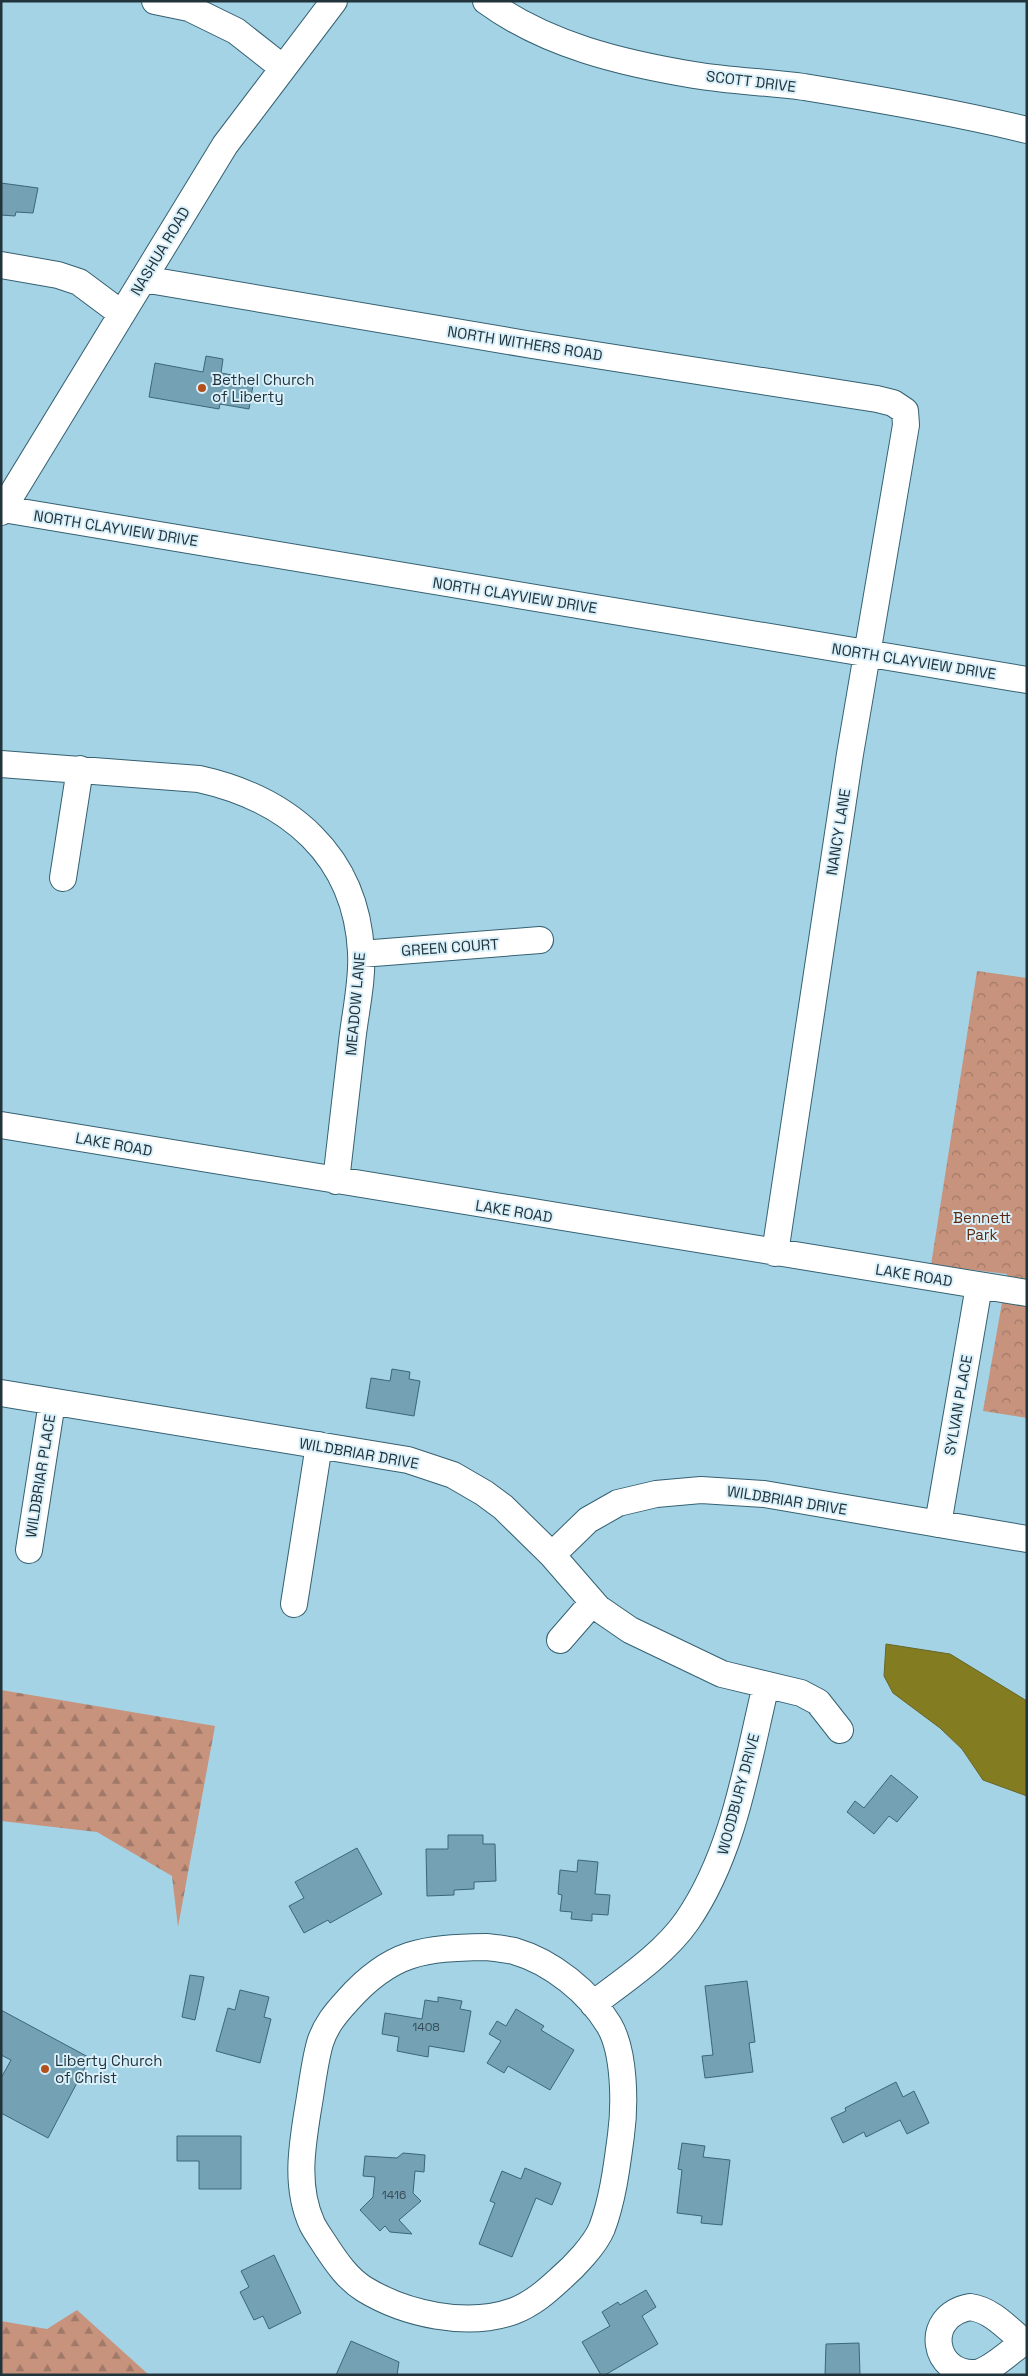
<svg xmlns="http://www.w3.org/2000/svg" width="1028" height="2376" font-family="'Space Grotesk',sans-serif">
  <defs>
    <pattern id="forest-firs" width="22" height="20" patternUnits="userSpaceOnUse" patternTransform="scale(1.25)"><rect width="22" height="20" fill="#c7937d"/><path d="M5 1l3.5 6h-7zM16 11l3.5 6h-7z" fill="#a17968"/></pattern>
    <pattern id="park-crowns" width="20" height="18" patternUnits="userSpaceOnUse" patternTransform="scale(1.25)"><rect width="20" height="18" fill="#c7937d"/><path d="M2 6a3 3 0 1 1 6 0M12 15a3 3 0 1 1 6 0" fill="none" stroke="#a17968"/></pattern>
  </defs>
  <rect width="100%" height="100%" fill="#a5d3e6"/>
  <path fill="url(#forest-firs)" d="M 1,1690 L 215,1726 L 178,1927 L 172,1876 L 97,1832 L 1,1821 Z
    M 77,2310 L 149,2375 L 1,2375 L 1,2321 L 47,2329 Z"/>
  <path fill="url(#park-crowns)" d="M 977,971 L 1027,978 L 1027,1418 L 983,1411 L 1007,1274 L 931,1265 Z"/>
  <path fill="#847c21" stroke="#666629" d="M 886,1644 L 950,1654 L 1027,1701 L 1027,1796 L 983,1780 L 962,1749 L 940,1728 L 893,1693 L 884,1676 Z"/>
  <path fill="#74a1b3" stroke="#3b6778" d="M 1,183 L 38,188 L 33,213 L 16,212 L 15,216 L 1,215 Z
    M 206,356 L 223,359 L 221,373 L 254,379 L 249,409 L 220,404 L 219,409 L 149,397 L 155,363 L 203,372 Z
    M 392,1369 L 410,1372 L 409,1379 L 420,1381 L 414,1416 L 366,1408 L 371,1378 L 390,1381 Z
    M 891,1775 L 918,1797 L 897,1822 L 889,1816 L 874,1834 L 847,1812 L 855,1801 L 864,1808 Z
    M 448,1835 L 483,1835 L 483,1844 L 495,1844 L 496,1881 L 474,1882 L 474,1889 L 454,1890 L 454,1895 L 427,1896 L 426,1849 L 448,1849 Z
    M 357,1848 L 382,1894 L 330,1923 L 328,1920 L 304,1933 L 289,1906 L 304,1898 L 295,1882 Z
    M 578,1860 L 598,1862 L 595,1894 L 610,1895 L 608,1915 L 592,1914 L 592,1921 L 571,1919 L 572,1912 L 560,1911 L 562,1895 L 558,1894 L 560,1870 L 577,1872 Z
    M 190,1975 L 204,1977 L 195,2020 L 182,2017 Z
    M 747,1981 L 755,2042 L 749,2043 L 753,2072 L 705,2078 L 702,2056 L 713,2055 L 705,1986 Z
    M 240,1990 L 269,1997 L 264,2017 L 271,2019 L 260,2063 L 216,2051 L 228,2008 L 235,2010 Z
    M 438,1997 L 462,2001 L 460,2009 L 471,2011 L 464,2052 L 429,2046 L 428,2057 L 397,2051 L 399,2037 L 382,2034 L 385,2013 L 422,2019 L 425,2000 L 438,2002 Z
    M 516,2009 L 544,2026 L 541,2030 L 574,2050 L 550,2090 L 508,2066 L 504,2073 L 487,2063 L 501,2041 L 489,2034 L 497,2021 L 506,2026 Z
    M 1,2010 L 90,2058 L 48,2138 L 1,2113 L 1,2078 L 11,2060 L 1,2055 Z
    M 896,2082 L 903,2097 L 914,2091 L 929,2123 L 907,2134 L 900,2120 L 866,2137 L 864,2132 L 843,2143 L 831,2118 L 846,2111 L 845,2108 Z
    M 177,2136 L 241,2136 L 241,2189 L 199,2189 L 199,2161 L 177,2161 Z
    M 682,2143 L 705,2146 L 703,2157 L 730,2160 L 722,2225 L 701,2223 L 702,2216 L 677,2213 L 682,2170 L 678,2169 Z
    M 403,2153 L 425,2155 L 424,2172 L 415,2171 L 413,2193 L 421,2201 L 399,2220 L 412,2234 L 390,2232 L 385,2226 L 380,2231 L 360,2210 L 373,2197 L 375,2177 L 363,2176 L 365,2156 L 397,2158 Z
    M 525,2168 L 561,2183 L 552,2205 L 536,2198 L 512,2257 L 479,2244 L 495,2203 L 490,2201 L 502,2171 L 521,2179 Z
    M 274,2255 L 301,2313 L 269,2329 L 263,2316 L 254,2320 L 240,2292 L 249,2287 L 241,2271 Z
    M 646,2290 L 656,2307 L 642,2316 L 658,2344 L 605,2375 L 601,2375 L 582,2342 L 610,2326 L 602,2312 L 618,2302 L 620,2305 Z
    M 351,2341 L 399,2362 L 397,2375 L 336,2375 Z
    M 859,2343 L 860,2375 L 825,2375 L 826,2344 Z"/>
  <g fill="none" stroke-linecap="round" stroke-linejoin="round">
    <g stroke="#356171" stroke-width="28">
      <path id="minor" d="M 155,1 L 189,8 L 236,31 L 283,68
        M 486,1 C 546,45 622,63 694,75 C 730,81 767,82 804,87 C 878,99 953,112 1027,130
        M 1,265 L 58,275 L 79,282 L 122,314
        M 143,279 L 532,345 L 877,399 L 893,403 L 905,411 L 906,425 L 850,754 L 775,1253
        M 3,509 L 1027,680
        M 1,512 L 225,145 L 334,1
        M 1,764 L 199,779 C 289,799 356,855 361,952 C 363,981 355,1013 352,1042 C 347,1089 341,1135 336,1181
        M 63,878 L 80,769
        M 361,954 L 540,940
        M 1,1125 L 1027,1293
        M 1,1393 L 408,1460 L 453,1475 L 484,1493 L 503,1507 L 552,1555 L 598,1608 L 630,1630 L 722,1674 L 801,1693 L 818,1702 L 840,1730
        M 938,1524 L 979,1286
        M 29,1550 L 52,1402
        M 552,1555 L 588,1520 L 618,1503 L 656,1494 L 701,1490 L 764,1494 L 1027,1539
        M 294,1604 L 319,1445
        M 560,1640 L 593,1602
        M 486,1947 C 495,1948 505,1949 514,1951 C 552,1962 589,1992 609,2025 C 625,2052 625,2105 621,2135 C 617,2165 613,2199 602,2228 C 595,2245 574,2267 560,2279 C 546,2292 532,2304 514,2311 C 467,2328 405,2314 364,2289 C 348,2279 337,2263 327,2248 C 322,2240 316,2232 312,2224 C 295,2187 302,2146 308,2109 C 312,2087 314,2064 320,2043 C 325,2026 336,2013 347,2001 C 391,1951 424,1948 486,1947 Z
        M 593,2004 C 625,1980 664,1954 687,1921 C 734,1853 747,1764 766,1685
        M 970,2307 C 992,2310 1007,2328 1024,2342 C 1010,2351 992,2370 976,2373 C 933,2376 922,2316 970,2307 Z"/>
    </g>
    <use href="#minor" stroke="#fff" stroke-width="26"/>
  </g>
  <g fill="#b3501a" stroke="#d9f0fa" stroke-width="2">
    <circle cx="202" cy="388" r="5"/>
    <circle cx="45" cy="2069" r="5"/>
  </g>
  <g text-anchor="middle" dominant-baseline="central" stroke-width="4" stroke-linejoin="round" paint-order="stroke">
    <g font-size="12" fill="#364e59">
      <text x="426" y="2027">1408</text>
      <text x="394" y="2195">1416</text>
    </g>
    <g font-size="15" fill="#21333b" stroke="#d9f0fa">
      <text transform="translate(751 81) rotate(7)">SCOTT DRIVE</text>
      <text transform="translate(160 251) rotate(-59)">NASHUA ROAD</text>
      <text transform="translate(525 343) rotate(9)">NORTH WITHERS ROAD</text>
      <text transform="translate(116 528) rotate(9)">NORTH CLAYVIEW DRIVE</text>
      <text transform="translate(515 595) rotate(9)">NORTH CLAYVIEW DRIVE</text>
      <text transform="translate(914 661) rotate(9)">NORTH CLAYVIEW DRIVE</text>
      <text transform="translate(838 832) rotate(-81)">NANCY LANE</text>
      <text transform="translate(450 947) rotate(-4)">GREEN COURT</text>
      <text transform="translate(355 1004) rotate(-85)">MEADOW LANE</text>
      <text transform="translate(114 1144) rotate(10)">LAKE ROAD</text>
      <text transform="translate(514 1211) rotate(9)">LAKE ROAD</text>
      <text transform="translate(914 1275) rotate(9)">LAKE ROAD</text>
      <text transform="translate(958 1405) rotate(-80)">SYLVAN PLACE</text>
      <text transform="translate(359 1453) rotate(10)">WILDBRIAR DRIVE</text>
      <text transform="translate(40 1476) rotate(-81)">WILDBRIAR PLACE</text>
      <text transform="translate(787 1500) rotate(9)">WILDBRIAR DRIVE</text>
      <text transform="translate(738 1794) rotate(-75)">WOODBURY DRIVE</text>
    </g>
    <g font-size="15" fill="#21333b" stroke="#d9f0fa" text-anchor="start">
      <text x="212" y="379">Bethel Church<tspan x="212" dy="17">of Liberty</tspan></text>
      <text x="55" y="2060">Liberty Church<tspan x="55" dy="17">of Christ</tspan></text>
    </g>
    <g font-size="15" fill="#5d2910" stroke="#d9f0fa">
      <text x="982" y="1217">Bennett<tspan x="982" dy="17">Park</tspan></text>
    </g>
  </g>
  <rect width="1028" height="2376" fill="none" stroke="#21333b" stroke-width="5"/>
</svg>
